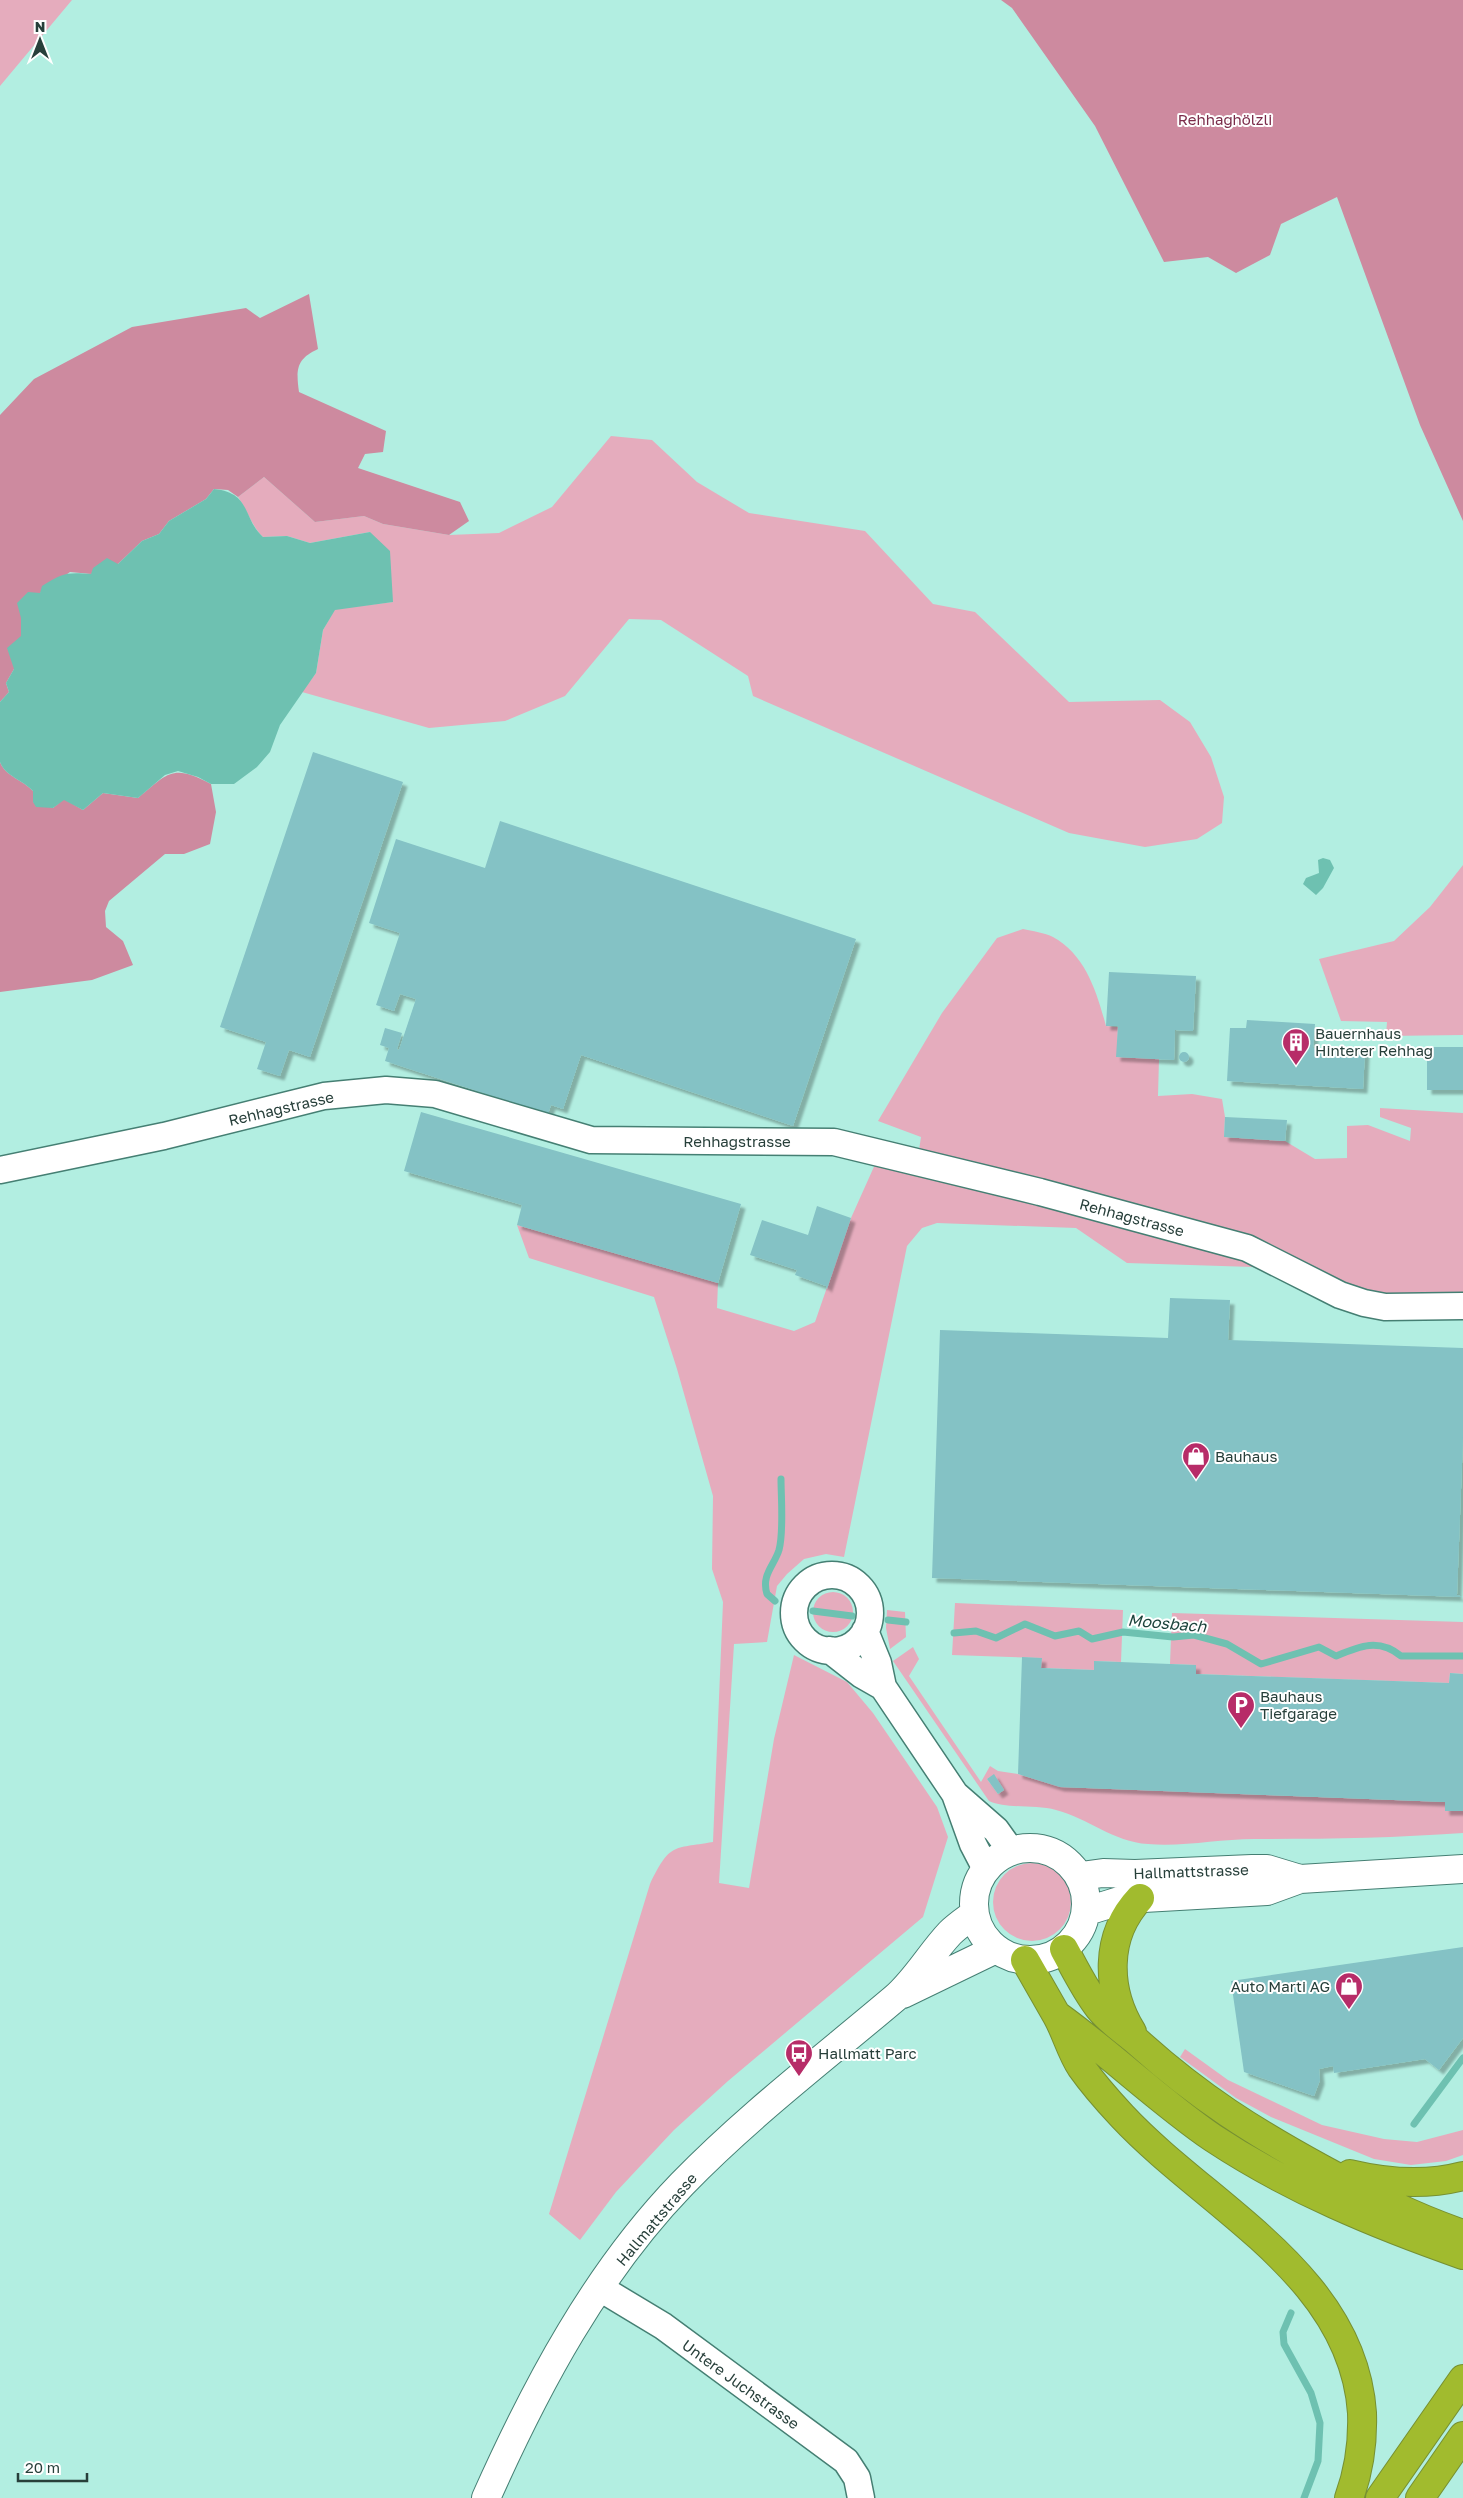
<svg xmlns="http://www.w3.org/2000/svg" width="1463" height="2498" font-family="'Golos Text',sans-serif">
  <defs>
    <filter id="shadow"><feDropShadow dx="4.5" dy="4.5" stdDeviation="1" flood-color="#0004"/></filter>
  </defs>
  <rect width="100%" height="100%" fill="#b2eee1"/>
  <path fill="#e5acbd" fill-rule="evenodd" d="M 0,0 L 72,0 L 0,86 Z
    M 611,436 L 652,440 L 697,482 L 749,513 L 865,531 L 933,604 L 975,612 L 1069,702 L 1160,700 L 1190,722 L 1211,757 L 1224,797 L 1222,823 L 1197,839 L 1145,847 L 1069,833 L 753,696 L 748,676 L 661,620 L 629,619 L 565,696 L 505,721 L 429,728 L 302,692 L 316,673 L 323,630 L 335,609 L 393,602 L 370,532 L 310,543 L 287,536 L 263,537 C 253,528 247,510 238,497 L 264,477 L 315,522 L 364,516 L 383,524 L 449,535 L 499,533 L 552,507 Z
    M 1463,865 L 1463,1035 L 1386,1036 L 1387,1022 L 1341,1021 L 1319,959 L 1394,941 L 1430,907 Z
    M 1023,929 C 1032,931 1045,933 1053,937 C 1086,955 1097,993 1106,1026 L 1118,1027 L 1117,1057 L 1159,1059 L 1158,1096 L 1192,1094 L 1222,1099 L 1225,1117 L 1224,1137 L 1285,1141 L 1315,1159 L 1347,1158 L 1347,1126 L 1368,1125 L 1410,1141 L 1411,1128 L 1380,1117 L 1380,1108 L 1463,1113 L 1463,1297 L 1363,1293 L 919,1150 L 921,1137 L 878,1121 L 942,1013 L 997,938 Z
    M 877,1160 L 1247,1258 L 1348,1306 L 1463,1316 L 1360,1316 L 1253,1267 L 1127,1263 L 1076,1228 L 937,1223 L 922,1228 L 907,1246 L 844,1557 L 826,1554 L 804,1559 L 787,1574 L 777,1586 L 767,1642 L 734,1644 L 719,1883 L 749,1888 L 774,1739 L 794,1655 L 847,1682 L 873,1713 L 937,1807 L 948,1837 L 923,1917 L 728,2081 L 674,2130 L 616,2192 L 580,2240 L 549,2214 L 650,1884 C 670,1843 672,1849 713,1842 L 723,1602 L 712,1569 L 713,1496 L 677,1369 L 654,1297 L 529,1258 L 517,1225 L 718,1283 L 717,1308 L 794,1331 L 815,1322 L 851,1218 Z
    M813 1612a20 20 0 1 1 40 0a20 20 0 1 1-40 0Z
    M 955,1603 L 1123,1610 L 1121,1662 L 1094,1661 L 1094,1670 L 1041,1668 L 1041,1658 L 952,1655 Z
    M 887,1610 L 905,1612 L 906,1637 L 890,1649 L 886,1628 Z
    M 1172,1613 L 1463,1622 L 1463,1674 L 1450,1673 L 1449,1683 L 1196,1674 L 1196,1665 L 1170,1664 Z
    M 913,1647 L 919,1659 L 909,1676 L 981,1782 L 990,1766 L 998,1771 L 1018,1774 L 1061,1787 L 1445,1802 L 1445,1811 L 1463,1811 L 1463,1833 C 1393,1838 1324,1839 1254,1839 C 1219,1839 1183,1847 1148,1844 C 1113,1842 1088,1818 1056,1810 C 1035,1804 1005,1809 989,1801 L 893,1661 ZM 994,1775 L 1004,1790 L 998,1794 L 987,1779 Z
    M993 1902a39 39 0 1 1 78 0a39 39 0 1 1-78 0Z
    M 1185,2049 L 1228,2080 L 1322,2125 L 1384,2139 L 1417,2142 L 1463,2130 L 1463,2155 L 1446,2161 L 1411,2165 L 1374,2159 L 1271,2117 L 1236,2098 L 1180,2057 Z"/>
  <path fill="#cd8a9f" d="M 1001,0 L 1463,0 L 1463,521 L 1420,425 L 1337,197 L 1281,224 L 1270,255 L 1236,273 L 1208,257 L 1164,262 L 1095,126 L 1012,8 Z
    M 309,294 L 318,349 C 296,359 296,370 299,392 L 386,431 L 383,452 L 365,454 L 358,468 L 460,502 L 469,521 L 449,535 L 383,524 L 364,516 L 315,522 L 264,477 L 238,497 L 228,490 L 214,489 L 206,499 L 169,521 L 159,534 L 142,541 L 118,564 L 91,574 L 70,572 L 40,593 L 21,618 L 21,637 L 14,669 L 6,683 L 9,692 L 0,702 L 0,415 L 34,379 L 132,327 L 246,308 L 260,318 Z
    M 0,762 C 5,776 23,780 33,791 L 33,802 L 53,808 L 64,799 L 83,810 L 103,793 L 138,798 C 169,772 173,764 211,784 L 216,812 L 210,844 L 184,854 L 165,854 L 109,901 L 105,911 L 106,927 L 123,941 L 133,965 L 92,980 L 0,992 Z"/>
  <path fill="#6ec1b1" d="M 214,489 C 252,493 242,518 263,537 L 287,536 L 310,543 L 370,532 L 390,551 L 393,602 L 335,610 L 323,630 L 316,673 L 280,725 L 270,752 L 257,767 L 234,784 L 211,784 L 198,777 L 178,771 L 165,775 L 138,798 L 103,793 L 83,810 L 64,800 L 53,808 L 36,807 L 33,802 L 33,791 C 23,780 5,776 0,762 L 0,702 L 9,692 L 6,683 L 14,669 L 7,648 L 21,636 L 21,618 L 17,603 L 28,592 L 40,593 L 42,586 C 62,573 67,572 91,574 L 93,568 L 107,558 L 118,564 L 142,541 L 159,534 L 169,521 L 206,499 Z
    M 1323,858 L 1330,860 L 1334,868 L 1323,888 L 1316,895 L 1303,884 L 1306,878 L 1319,873 L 1318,860 Z"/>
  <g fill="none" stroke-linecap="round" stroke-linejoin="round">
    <path stroke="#6ec1b1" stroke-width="7" d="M 775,1601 L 767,1594 C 761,1575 774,1566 779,1550 C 784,1532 781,1497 781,1479
      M 813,1611 L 852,1616
      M 888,1620 L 906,1622
      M 954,1633 L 976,1631 L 996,1638 L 1025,1624 L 1055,1636 L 1079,1631 L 1092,1639 L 1123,1632 L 1173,1637 L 1194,1635 L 1227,1644 L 1261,1664 L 1319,1647 L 1336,1656 C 1360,1646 1379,1638 1401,1656 L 1463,1656
      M 1414,2124 L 1463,2058
      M 1291,2313 L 1283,2332 L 1284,2344 L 1311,2393 L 1320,2423 L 1318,2461 L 1304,2498"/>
  </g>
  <path fill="#84c2c5" filter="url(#shadow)" d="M 313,752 L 403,782 L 310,1057 L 289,1050 L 280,1076 L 257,1069 L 266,1042 L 220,1027 Z
    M 500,821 L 856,939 L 793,1126 L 581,1055 L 563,1109 L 551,1105 L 548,1114 L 385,1061 L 389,1048 L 380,1045 L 385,1028 L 402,1033 L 397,1049 L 399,1050 L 416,999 L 400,994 L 394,1011 L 376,1005 L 400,933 L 369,923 L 396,839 L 485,868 Z
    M 1109,972 L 1196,976 L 1193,1031 L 1175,1030 L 1174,1060 L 1116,1057 L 1118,1026 L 1106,1026 Z
    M 1247,1020 L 1315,1024 L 1313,1048 L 1365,1051 L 1363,1089 L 1227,1081 L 1230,1028 L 1246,1028 Z
    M 1427,1047 L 1463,1047 L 1463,1090 L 1427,1090 Z
    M1179 1057a5 5 0 1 1 10 0a5 5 0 1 1-10 0Z
    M 421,1112 L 741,1204 L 718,1283 L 517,1225 L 522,1205 L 404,1171 Z
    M 1225,1117 L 1287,1120 L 1285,1141 L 1224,1137 Z
    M 817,1206 L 851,1218 L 827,1289 L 826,1286 L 795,1275 L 797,1270 L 750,1255 L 762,1220 L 808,1235 Z
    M 1170,1298 L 1230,1300 L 1228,1340 L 1463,1348 L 1463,1437 L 1457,1595 L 1463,1597 L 932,1578 L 940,1330 L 1168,1338 Z
    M 1022,1657 L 1042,1658 L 1041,1668 L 1094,1670 L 1094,1661 L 1196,1665 L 1196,1674 L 1449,1683 L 1450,1673 L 1463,1674 L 1463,1811 L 1445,1811 L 1445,1802 L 1060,1787 L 1018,1774 Z
    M 994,1774 L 1004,1790 L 998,1794 L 987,1779 Z
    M 1463,1947 L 1463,2038 L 1439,2070 L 1425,2059 L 1334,2073 L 1333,2066 L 1319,2069 L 1320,2080 L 1314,2096 L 1244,2072 L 1231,1981 Z"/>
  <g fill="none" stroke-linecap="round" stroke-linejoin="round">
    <g stroke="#457f73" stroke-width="29">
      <path id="street" d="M 0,1170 L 164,1136 L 324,1096 L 386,1090 L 435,1094 L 591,1140 L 834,1142 L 1040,1192 L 1247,1248 L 1340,1295 L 1364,1303 L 1385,1307 L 1463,1306
        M794 1613a38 38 0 1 1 76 0a38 38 0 1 1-76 0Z
        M 865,1631 L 878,1663 L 883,1687 L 955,1794 L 973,1844 L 986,1869
        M 830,1650 L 862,1675 L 883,1687
        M 956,1795 L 996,1830 L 1011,1851
        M 600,2288 L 663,2326 L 846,2461 L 857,2478 L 861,2498"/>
    </g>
    <g stroke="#457f73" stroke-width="30">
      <path id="secondary" d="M974 1904a56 56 0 1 1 112 0a56 56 0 1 1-112 0Z
        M 1081,1876 L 1103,1873 L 1135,1874 L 1252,1869 L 1267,1869 L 1300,1879
        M 1087,1911 L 1126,1899 L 1267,1891 L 1300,1879 L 1463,1869
        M 903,1994 L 996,1949
        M 486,2498 C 536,2386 596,2273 682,2184 C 748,2116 823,2059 895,1998 C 916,1980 931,1953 950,1933 C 957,1926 966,1920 974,1914"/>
    </g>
    <g stroke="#769032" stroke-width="30">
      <path id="highway" d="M 1064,1949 C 1075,1969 1085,1990 1099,2008 C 1111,2023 1127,2032 1141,2045 C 1199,2097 1254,2132 1322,2169 C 1368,2194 1413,2217 1463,2234
        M 1025,1960 C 1036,1979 1046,1997 1057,2016 C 1066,2032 1071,2052 1081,2067 C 1093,2084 1108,2101 1122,2116 C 1207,2207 1353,2275 1362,2413 C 1363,2442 1359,2471 1349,2498
        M 1058,2016 C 1112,2055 1159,2101 1213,2138 C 1290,2189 1377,2225 1463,2255
        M 1132,2032 C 1106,1990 1104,1936 1140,1898
        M 1350,2174 C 1388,2183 1425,2186 1463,2176
        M 1380,2498 L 1463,2379
        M 1420,2498 L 1463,2436"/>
    </g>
    <use href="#street" stroke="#fff" stroke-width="26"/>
    <use href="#secondary" stroke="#fff" stroke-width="28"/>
    <use href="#highway" stroke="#a1bb2e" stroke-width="28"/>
  </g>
  <defs>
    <g id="building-pin" transform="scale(1.4375)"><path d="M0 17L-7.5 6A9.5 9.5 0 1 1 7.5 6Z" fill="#b72c68" stroke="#fff"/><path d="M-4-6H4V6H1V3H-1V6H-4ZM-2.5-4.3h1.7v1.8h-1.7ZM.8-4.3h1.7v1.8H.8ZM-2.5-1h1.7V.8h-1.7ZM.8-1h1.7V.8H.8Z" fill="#fff"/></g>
    <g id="shop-pin" transform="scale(1.4375)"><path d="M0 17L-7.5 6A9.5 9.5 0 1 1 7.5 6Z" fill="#b72c68" stroke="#fff"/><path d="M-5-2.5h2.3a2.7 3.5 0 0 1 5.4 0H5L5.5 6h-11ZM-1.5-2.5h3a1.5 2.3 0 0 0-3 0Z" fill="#fff"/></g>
    <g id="parking-pin" transform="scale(1.4375)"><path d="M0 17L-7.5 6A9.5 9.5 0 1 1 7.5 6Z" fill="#b72c68" stroke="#fff"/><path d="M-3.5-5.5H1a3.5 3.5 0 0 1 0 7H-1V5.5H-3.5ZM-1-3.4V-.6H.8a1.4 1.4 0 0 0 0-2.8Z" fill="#fff"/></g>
    <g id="bus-pin" transform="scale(1.4375)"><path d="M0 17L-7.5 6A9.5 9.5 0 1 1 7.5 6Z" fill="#b72c68" stroke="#fff"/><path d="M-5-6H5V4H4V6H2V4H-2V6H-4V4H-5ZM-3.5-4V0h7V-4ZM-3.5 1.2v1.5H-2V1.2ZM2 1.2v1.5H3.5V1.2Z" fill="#fff"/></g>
  </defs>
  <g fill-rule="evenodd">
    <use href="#building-pin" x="1296" y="1042"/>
    <use href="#shop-pin" x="1196" y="1456"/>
    <use href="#parking-pin" x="1241" y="1705"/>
    <use href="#shop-pin" x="1349" y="1986"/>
    <use href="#bus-pin" x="799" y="2053"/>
  </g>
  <g text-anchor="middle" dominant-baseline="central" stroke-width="4" stroke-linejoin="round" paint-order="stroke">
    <g font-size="15" fill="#7b2c4a" stroke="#fff">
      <text x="1225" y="119">Rehhaghölzli</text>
    </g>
    <g font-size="15" fill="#273f3a" stroke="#fff" text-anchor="start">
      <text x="1315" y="1033">Bauernhaus<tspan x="1315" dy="17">Hinterer Rehhag</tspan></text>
      <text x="1215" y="1456">Bauhaus</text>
      <text x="1260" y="1696">Bauhaus<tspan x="1260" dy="17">Tiefgarage</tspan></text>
      <text x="1330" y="1986" text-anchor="end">Auto Marti AG</text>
      <text x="818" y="2053">Hallmatt Parc</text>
    </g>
    <g font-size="15" fill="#273f3a" stroke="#fff">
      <text transform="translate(281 1108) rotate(-13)">Rehhagstrasse</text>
      <text x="737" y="1141">Rehhagstrasse</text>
      <text transform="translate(1132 1217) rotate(15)">Rehhagstrasse</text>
      <text transform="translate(1191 1871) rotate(-2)">Hallmattstrasse</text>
      <text transform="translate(656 2219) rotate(-50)">Hallmattstrasse</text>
      <text transform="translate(741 2384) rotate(36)">Untere Juchstrasse</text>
    </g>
    <g font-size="16" font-style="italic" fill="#1d443d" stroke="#fff">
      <text transform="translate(1167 1623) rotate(5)">Moosbach</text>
    </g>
  </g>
  <g transform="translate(40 40)" stroke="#ffffff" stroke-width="4" paint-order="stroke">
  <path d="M0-4L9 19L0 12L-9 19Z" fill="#273f3a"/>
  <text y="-8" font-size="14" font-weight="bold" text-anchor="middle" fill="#273f3a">N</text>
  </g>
  <path d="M18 2473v8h69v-8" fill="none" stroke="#273f3a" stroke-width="2.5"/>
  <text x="25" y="2473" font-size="15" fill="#273f3a" stroke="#ffffff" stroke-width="4" paint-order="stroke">20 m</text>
</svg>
